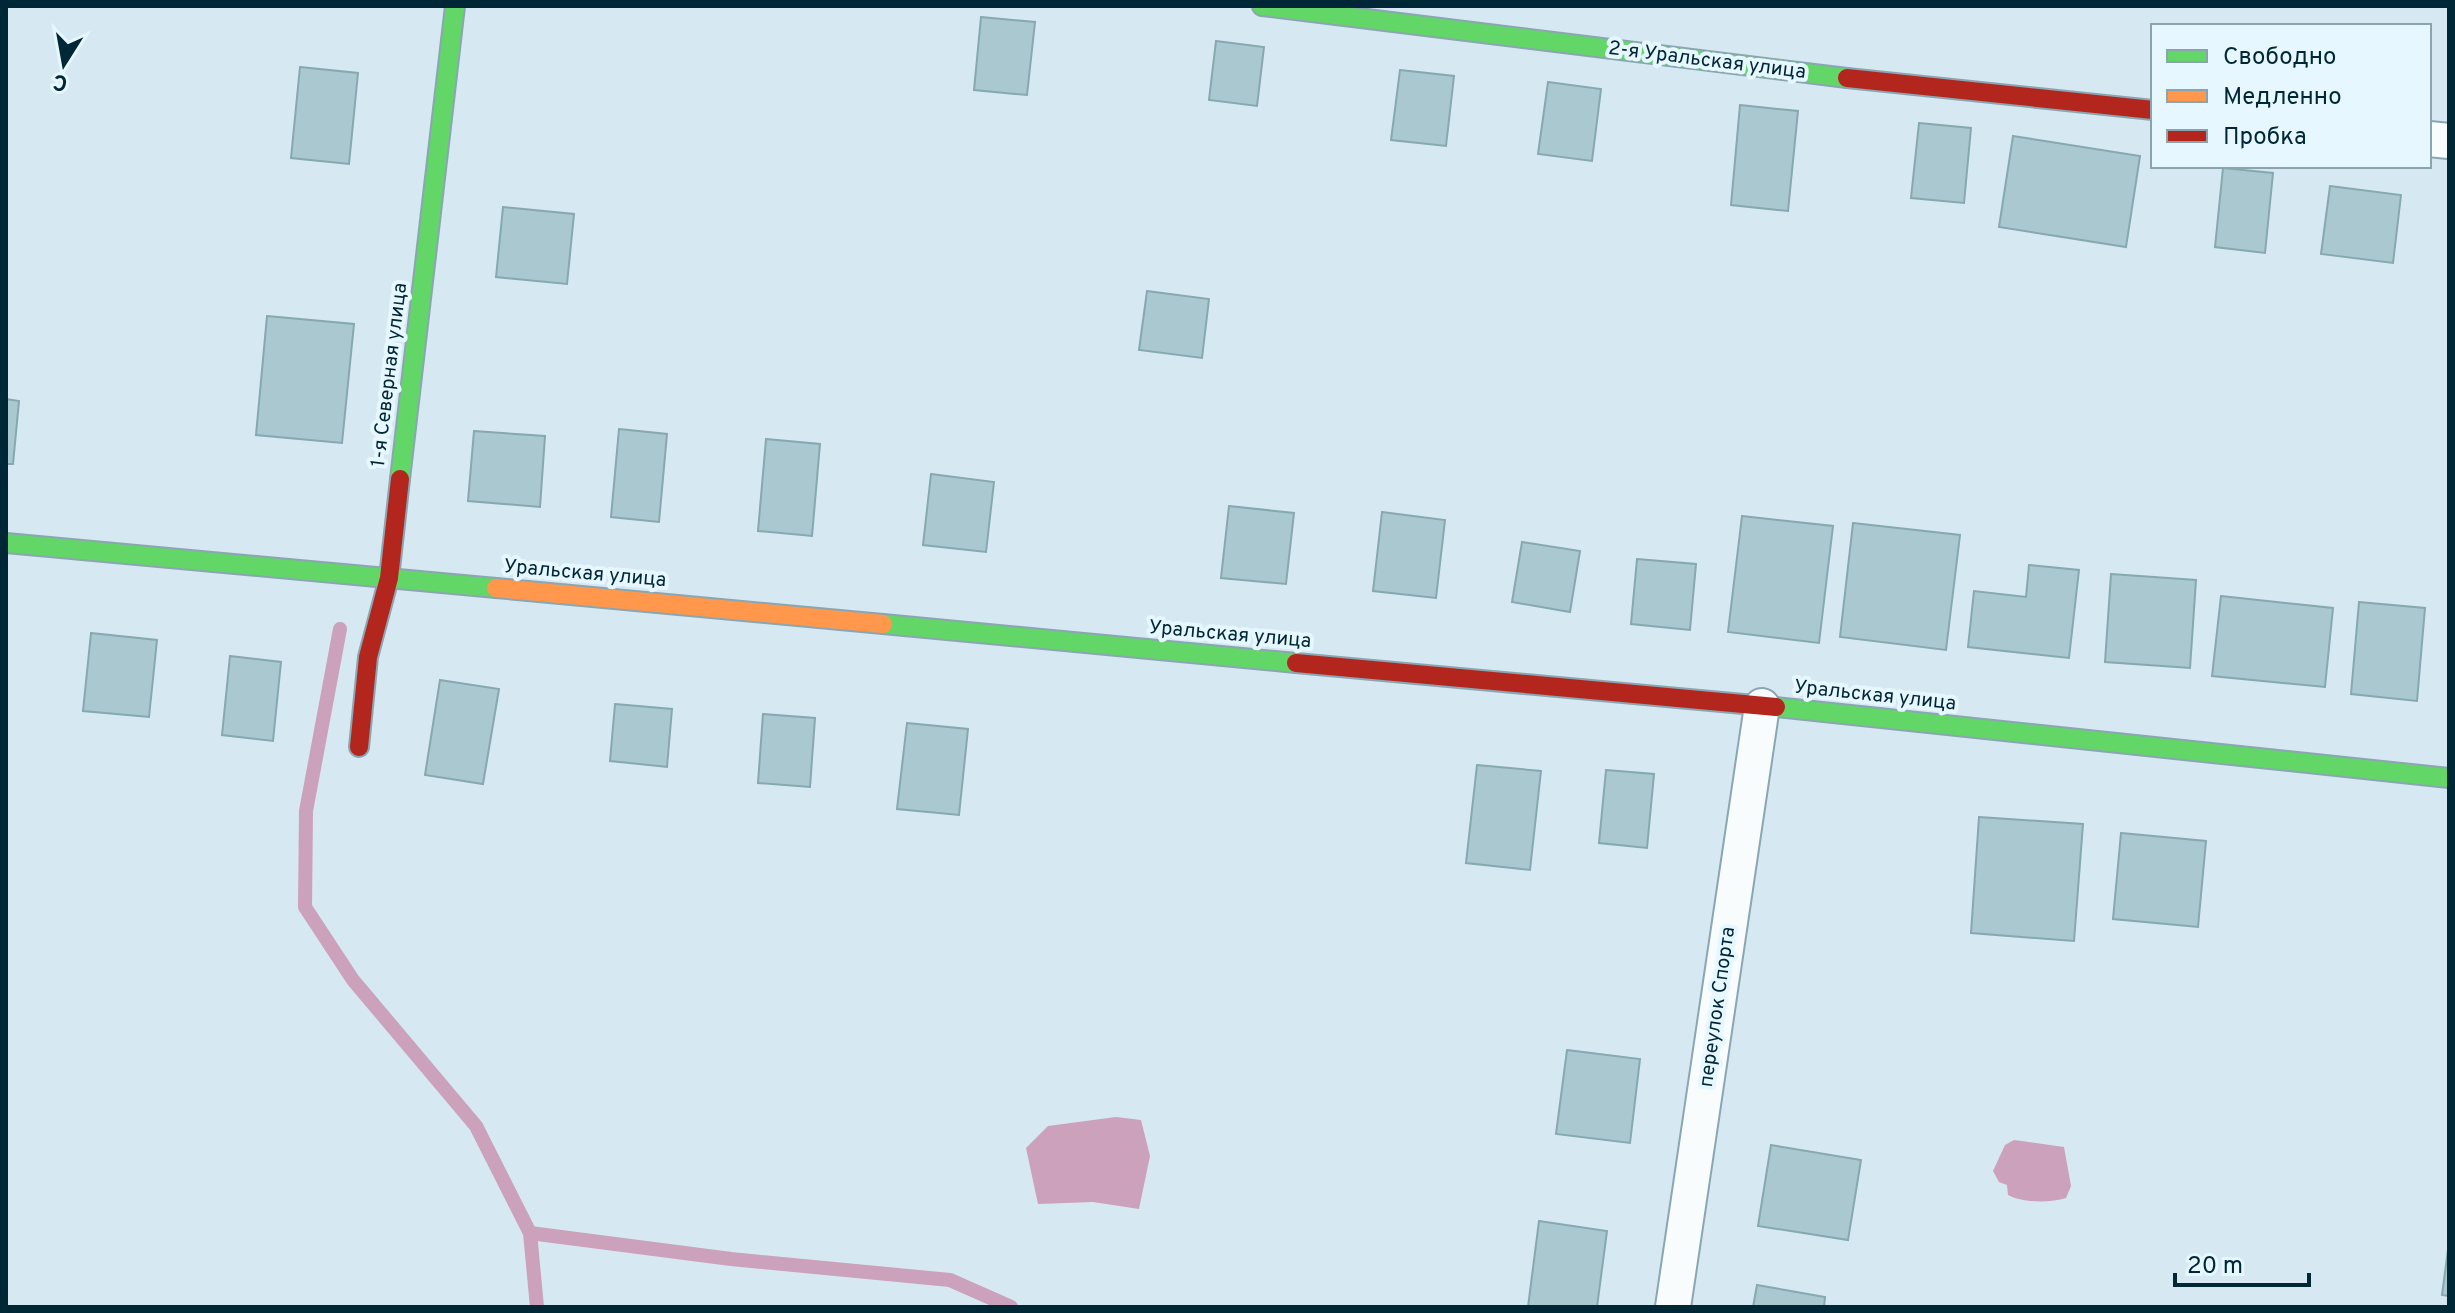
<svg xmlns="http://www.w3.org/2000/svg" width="2455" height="1313" font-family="Overpass,sans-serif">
  <rect width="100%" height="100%" fill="#d6e8f1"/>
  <path fill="#cba1bc" d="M 1116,1117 L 1141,1120 L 1150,1156 L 1139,1209 L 1093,1202 L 1038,1204 L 1026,1148 L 1048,1126 Z
    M 2014,1140 L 2064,1147 L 2071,1186 L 2066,1198 C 2050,1203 2023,1203 2008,1195 L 2007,1185 L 1999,1182 L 1993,1171 L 2005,1145 Z"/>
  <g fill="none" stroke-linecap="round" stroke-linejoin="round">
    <path stroke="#cba1bc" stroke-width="14" d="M 340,629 L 306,811 L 305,907 L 353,980 L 476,1126 L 530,1233 L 537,1307
      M 530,1233 L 731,1259 L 950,1280 L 1011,1307"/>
  </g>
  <path fill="#aac8cf" stroke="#86a8b0" stroke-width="2" d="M 981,17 L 1035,22 L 1027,95 L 974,90 Z
    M 1216,41 L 1264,47 L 1257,106 L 1209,100 Z
    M 300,67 L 358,73 L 349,164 L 291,158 Z
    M 1400,70 L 1454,76 L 1446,146 L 1391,140 Z
    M 1548,82 L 1601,89 L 1592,161 L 1538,154 Z
    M 1740,105 L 1798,111 L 1788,211 L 1731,205 Z
    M 1919,123 L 1971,128 L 1964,203 L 1911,198 Z
    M 2013,136 L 2140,156 L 2126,247 L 1999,227 Z
    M 2223,168 L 2273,173 L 2265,253 L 2215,247 Z
    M 2330,186 L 2401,195 L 2393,263 L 2321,254 Z
    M 503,207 L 574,214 L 567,284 L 496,277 Z
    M 1147,291 L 1209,299 L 1202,358 L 1139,350 Z
    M 267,316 L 354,324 L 342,443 L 256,435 Z
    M 6,399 L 19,401 L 13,464 L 6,464 Z
    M 619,429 L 667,434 L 659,522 L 611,517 Z
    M 474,431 L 545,436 L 540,507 L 468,501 Z
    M 766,439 L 820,444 L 812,536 L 758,531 Z
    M 931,474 L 994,482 L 986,552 L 923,545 Z
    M 1229,506 L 1294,513 L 1286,584 L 1221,578 Z
    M 1382,512 L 1445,520 L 1436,598 L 1373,591 Z
    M 1742,516 L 1833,526 L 1819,643 L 1728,632 Z
    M 1853,523 L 1960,535 L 1946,650 L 1840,637 Z
    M 1522,542 L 1580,551 L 1570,612 L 1512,602 Z
    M 1637,559 L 1696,564 L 1690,630 L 1631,624 Z
    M 2029,565 L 2079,570 L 2069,658 L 1968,647 L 1974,591 L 2026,597 Z
    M 2111,574 L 2196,580 L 2190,668 L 2105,662 Z
    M 2221,596 L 2333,608 L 2325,687 L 2212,676 Z
    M 2359,602 L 2425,608 L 2417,701 L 2351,694 Z
    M 91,633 L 157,640 L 149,717 L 83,711 Z
    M 230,656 L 281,662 L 273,741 L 222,735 Z
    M 440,680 L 499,689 L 483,784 L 425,775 Z
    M 615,704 L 672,709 L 667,767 L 610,761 Z
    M 763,714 L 815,718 L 810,787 L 758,783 Z
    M 907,723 L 968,729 L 959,815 L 897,809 Z
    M 1477,765 L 1541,771 L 1530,870 L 1466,863 Z
    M 1606,770 L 1654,774 L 1647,848 L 1599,843 Z
    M 1979,817 L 2083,824 L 2074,941 L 1971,933 Z
    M 2121,833 L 2206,841 L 2198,927 L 2113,919 Z
    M 1567,1050 L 1640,1059 L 1630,1143 L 1556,1134 Z
    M 1771,1145 L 1861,1160 L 1848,1240 L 1758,1226 Z
    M 1539,1221 L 1607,1231 L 1597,1307 L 1528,1307 Z
    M 2449,1242 L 2449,1296 L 2442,1295 Z
    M 1757,1285 L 1825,1297 L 1824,1307 L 1753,1307 Z"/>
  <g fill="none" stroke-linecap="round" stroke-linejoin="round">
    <g stroke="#8aa6b2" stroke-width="38">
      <path id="street" d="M 2429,139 L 2449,141
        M 1673,1307 L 1762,706"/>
    </g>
    <g stroke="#8aa6b2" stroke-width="22">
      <path id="fast" d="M 1262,6 L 1847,78
        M 400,479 L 455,6
        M 6,543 L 496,588
        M 883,624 L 1296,663
        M 1776,707 L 2449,778"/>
    </g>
    <g stroke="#8aa6b2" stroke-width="22">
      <path id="slow" d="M 496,588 L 883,624"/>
    </g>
    <g stroke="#8aa6b2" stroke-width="22">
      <path id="jam" d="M 1847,78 L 2153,110
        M 1296,663 L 1776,707
        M 359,747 L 368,657 L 389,578 L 400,479"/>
    </g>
    <use href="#street" stroke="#f9fcfd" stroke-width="34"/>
    <use href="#fast" stroke="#63d668" stroke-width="18"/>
    <use href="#slow" stroke="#ff974d" stroke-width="18"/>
    <use href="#jam" stroke="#b3261e" stroke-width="18"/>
  </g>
  <g text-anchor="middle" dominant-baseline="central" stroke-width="8" stroke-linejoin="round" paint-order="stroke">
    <g font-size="20" fill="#002736" stroke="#e6f7ff">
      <text transform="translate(1707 61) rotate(7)">2-я Уральская улица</text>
      <text transform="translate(390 375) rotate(-83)">1-я Северная улица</text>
      <text transform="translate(585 574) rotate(5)">Уральская улица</text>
      <text transform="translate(1230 635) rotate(5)">Уральская улица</text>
      <text transform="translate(1875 696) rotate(6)">Уральская улица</text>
      <text transform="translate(1718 1007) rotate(-82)">переулок Спорта</text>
    </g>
  </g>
  <rect width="2455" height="1313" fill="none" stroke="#002736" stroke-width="16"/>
  <rect x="2151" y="24" width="280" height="144" fill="#e6f7ff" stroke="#8aa4af" stroke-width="2"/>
  <rect x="2167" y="50" width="40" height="12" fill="#63d668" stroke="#8aa4af" stroke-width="2"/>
  <text x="2223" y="64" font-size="24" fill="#002736">Свободно</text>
  <rect x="2167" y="90" width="40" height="12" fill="#ff974d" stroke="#8aa4af" stroke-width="2"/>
  <text x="2223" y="104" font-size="24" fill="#002736">Медленно</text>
  <rect x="2167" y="130" width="40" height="12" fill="#b3261e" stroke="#8aa4af" stroke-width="2"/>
  <text x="2223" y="144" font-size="24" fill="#002736">Пробка</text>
  <g transform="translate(64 64) rotate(191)" stroke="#e6f7ff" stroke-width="6" paint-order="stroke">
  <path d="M0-6L14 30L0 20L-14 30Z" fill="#002736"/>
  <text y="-12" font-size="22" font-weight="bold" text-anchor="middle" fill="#002736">С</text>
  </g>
  <path d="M2175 1273v12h134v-12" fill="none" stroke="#002736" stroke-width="4"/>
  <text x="2187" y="1273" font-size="24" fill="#002736" stroke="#e6f7ff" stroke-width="6" paint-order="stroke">20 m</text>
</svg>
